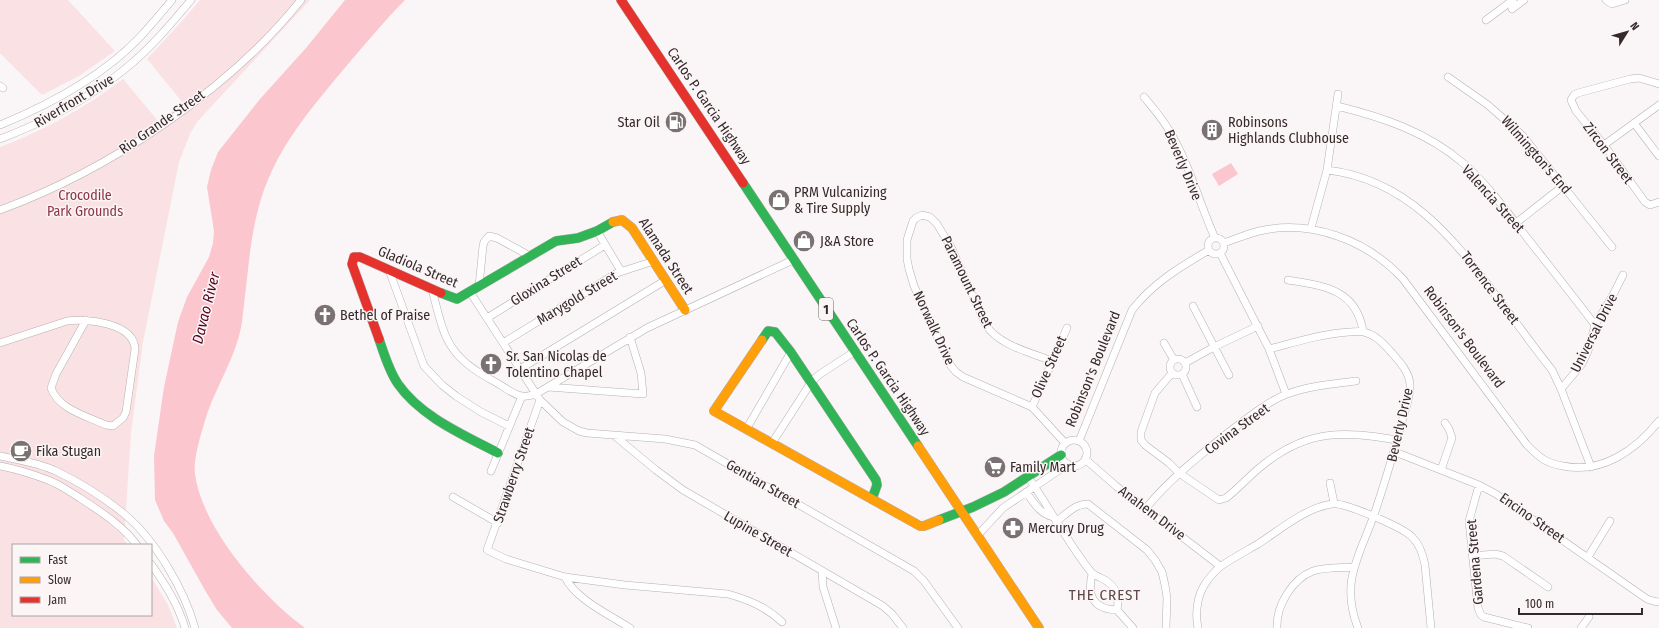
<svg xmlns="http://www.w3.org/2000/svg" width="1659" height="628" font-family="'Fira Sans Condensed',sans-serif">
  <rect width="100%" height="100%" fill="#faf6f7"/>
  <path fill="#fae1e4" d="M 0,0 L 68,0 L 115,51 L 79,76 L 42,95 L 0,53 Z
    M 200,0 L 310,0 L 197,122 L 190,134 L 179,162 L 143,342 L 131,433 L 124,540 L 128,545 L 13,545 L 13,615 L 151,615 L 151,577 L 168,605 L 177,628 L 0,628 L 0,147 C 45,130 85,108 123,79 L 159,122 L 183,103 L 147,59 L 183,20 Z"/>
  <path fill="#fbc6cd" d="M 345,0 L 405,0 C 385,20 367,42 349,63 C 312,107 272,152 258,210 C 250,239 248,274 244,304 C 243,314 242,326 239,336 C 231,366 212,394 204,424 C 200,437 193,461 195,474 C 202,528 262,597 305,628 L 232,628 L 217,610 L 206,592 L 173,533 L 164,521 L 155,500 L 154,456 L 164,387 L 178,322 L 187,297 L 209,257 L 213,243 L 214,231 L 207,187 L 211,170 L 218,152 L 260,99 L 306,48 Z
    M 1231,163 L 1238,174 L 1219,186 L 1212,174 Z"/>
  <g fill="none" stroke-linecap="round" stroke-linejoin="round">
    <g stroke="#b6afb0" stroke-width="8">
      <path id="street" d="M 1606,0 L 1612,4 L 1625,0
        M 1512,9 L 1524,0
        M 1486,20 L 1513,0
        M 1448,77 L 1488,105 L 1522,135 L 1612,247
        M 1659,84 L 1639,78 L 1630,79 L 1578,93 L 1574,95 L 1571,100 L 1576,111 L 1604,145 L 1645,202 L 1650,205 L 1659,202
        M 0,86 L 3,88
        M 1144,97 C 1153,108 1163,119 1170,132 C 1190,165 1199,203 1215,238
        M 1337,106 C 1382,117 1427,132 1463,163 C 1488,185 1508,213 1528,239 C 1550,267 1573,296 1595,325
        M 1634,123 L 1659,156
        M 0,125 C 51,104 102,77 140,37 C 151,25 162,12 172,0
        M 0,139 C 45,122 88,99 125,69 C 150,49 171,24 191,0
        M 1604,145 L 1659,105
        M 1327,170 C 1406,179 1453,237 1497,297 C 1515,321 1533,346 1552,370 L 1561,389 L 1591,467
        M 0,210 C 109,170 228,91 301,0
        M 1516,223 L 1563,186
        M 1311,228 L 1327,170 L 1338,94
        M 597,231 L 621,271
        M1208 246a8 8 0 1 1 16 0a8 8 0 1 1-16 0Z
        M 1224,243 C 1236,239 1247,234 1259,231 C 1311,219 1367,240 1403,279 L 1527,445 C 1532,450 1537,455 1543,459 C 1549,463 1557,465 1563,466 C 1602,474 1636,450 1659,421
        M 1220,253 L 1269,349 L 1286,394
        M 389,270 L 424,366 L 442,385 L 456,396 L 481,412 L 509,426
        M 1288,280 C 1324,286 1356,289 1363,331
        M 479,286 L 483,246 L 484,242 L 489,236 L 497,238 L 530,256
        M 432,289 C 445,341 447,356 497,383 C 504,387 513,394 521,396 C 525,397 532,395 536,394 L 647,328 L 793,260
        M 470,292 L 540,400 L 563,422 L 579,431 L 587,433 L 665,439 L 695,445 L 914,571 L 924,581 L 958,628
        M 1193,306 L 1229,375
        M 487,318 L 605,245
        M 0,343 L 67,321 C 86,318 134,323 135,349 L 126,412 L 123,418 L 113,426 L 106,425 C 87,416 59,410 51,388 L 56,374 L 86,320
        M 503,343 L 617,273 L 654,261
        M 1164,343 L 1174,360
        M 1269,349 C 1296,342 1321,334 1349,332 C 1353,332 1359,331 1364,332 C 1376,335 1384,344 1392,353 C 1400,362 1409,372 1410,384 C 1411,397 1404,413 1401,425 C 1393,456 1384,485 1374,515 C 1359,557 1340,582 1358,628
        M1170 367a8 8 0 1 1 16 0a8 8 0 1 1-16 0Z
        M 1052,361 C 1032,353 998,345 986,325 L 951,247 L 937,224 L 930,217 L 922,215 L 916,218 L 913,221 L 907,240 L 907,259 L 909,269 L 914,286 L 951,366 L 956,372 L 963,377 L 1032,407 L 1065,443
        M 1185,363 L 1214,347 L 1258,326
        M 520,369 L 666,280
        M 1172,373 L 1155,393 L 1141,432 L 1141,440 L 1145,445 L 1169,463 L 1179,473 L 1219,500 L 1226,498 C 1239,488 1250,475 1263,465 C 1308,429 1343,431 1397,440
        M 1182,374 L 1197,407
        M 548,387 L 643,394 L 641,373 L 630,337
        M 1561,389 L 1582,364 L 1588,351 L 1595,325 L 1614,293 L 1623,275
        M 540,400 L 487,550 L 506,559 L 565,577 L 625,585 L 728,594 C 749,600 766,607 782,622
        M 1032,407 L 1067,328
        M 747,428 L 791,352
        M 616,437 L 656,470 L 683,490 L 883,606 L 892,614 L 903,628
        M1061 453a13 13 0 1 1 26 0a13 13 0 1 1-26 0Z
        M 1079,441 L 1132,310 C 1153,283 1180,267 1209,250
        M 772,443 L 812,381 L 820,374 L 854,352
        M 1395,452 L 1479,485 L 1496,494 L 1647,599 L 1653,601 L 1659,602
        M 0,456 C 18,460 39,463 56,471 C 79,482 103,497 123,513 C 155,539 184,589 195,628
        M 1085,459 L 1116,486 L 1220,566
        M 0,466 C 16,469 32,474 48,480 C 59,484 70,492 80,498 C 101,512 122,525 137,545
        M 1441,470 L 1452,438 L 1449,429 L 1445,423
        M 491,471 L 522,396
        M 1028,477 C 1050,508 1067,542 1091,572 C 1093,575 1098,576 1101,578 C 1116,585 1120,595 1117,610
        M 1330,483 L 1334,503
        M 1479,485 L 1469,521 L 1478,608 L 1481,615 L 1484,617 L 1528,628
        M 1026,492 C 1034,503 1039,513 1053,517
        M 453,497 L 498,523
        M 1146,508 C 1170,479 1199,456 1229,432 C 1245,420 1268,401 1287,394 C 1309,386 1333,384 1356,381
        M 1056,522 C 1065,515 1076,503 1088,504 L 1147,550 L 1155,560 L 1162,572 L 1165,585 L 1167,598 L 1166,628
        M 977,536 L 1003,508 L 1068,464
        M 1472,556 L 1495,554 L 1503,556 L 1548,587
        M 1588,557 L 1610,521
        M 151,564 C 165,584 178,604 185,628
        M 822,571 L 823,587 L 836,628
        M 1092,574 C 1087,596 1093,609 1117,610 L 1133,628
        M 565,577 C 575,599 610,615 630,628
        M 1198,628 C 1195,614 1197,596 1205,584 C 1209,578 1216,570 1221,566 C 1233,558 1246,551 1258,544 C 1281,529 1305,508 1332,504 C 1344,502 1405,528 1413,538 C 1420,545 1423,555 1425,565 L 1431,628
        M 1277,628 C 1276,606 1292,579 1313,571 C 1326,567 1340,568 1353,567
        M 1581,628 L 1589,617"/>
    </g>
    <g stroke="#b6afb0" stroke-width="10">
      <path id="fast" d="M 743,183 L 918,446
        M 441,293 L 457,299 L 556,241 L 578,238 L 597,231 L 613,222
        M 379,339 C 384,354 389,371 398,384 C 421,417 464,435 498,453
        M 762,340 L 768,331 L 775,332 L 790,351 L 876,480 L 877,485 L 872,499
        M 939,520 L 973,507 L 1004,492 L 1061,455"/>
    </g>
    <g stroke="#b6afb0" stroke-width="10">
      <path id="slow" d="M 613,222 L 622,220 L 632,228 L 685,310
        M 762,340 L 714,411 L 920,526 L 924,526 L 939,520
        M 918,446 L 1039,628"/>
    </g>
    <g stroke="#b6afb0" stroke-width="10">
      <path id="jam" d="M 621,0 L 743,183
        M 379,339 L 352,264 L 354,257 L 360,257 L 441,293"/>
    </g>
    <use href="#street" stroke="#fefefe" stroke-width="7"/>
    <use href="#fast" stroke="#30b455" stroke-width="9"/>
    <use href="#slow" stroke="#ff9f0a" stroke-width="9"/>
    <use href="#jam" stroke="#e5322d" stroke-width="9"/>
  </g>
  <defs>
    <g id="fuel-disc" transform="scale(1.15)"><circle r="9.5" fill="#7a7172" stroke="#fbf5f6"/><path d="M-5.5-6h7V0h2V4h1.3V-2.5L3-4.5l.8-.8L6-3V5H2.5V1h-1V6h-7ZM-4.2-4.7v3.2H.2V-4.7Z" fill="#fff"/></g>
    <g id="building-disc" transform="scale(1.15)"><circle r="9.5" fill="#7a7172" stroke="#fbf5f6"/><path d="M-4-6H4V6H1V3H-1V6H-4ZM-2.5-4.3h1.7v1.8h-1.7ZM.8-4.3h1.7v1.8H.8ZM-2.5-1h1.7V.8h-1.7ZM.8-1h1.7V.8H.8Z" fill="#fff"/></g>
    <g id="shop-disc" transform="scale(1.15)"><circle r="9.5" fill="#7a7172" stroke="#fbf5f6"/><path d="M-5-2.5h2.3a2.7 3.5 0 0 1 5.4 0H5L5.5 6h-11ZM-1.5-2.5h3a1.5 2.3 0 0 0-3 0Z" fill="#fff"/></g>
    <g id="church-disc" transform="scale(1.15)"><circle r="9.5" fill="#7a7172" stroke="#fbf5f6"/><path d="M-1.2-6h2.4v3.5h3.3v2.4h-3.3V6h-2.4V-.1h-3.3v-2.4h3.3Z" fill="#fff"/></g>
    <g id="cafe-disc" transform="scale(1.15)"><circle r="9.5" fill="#7a7172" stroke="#fbf5f6"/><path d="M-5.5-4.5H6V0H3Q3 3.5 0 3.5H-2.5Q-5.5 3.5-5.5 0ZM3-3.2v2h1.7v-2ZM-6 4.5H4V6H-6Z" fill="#fff"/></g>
    <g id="supermarket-disc" transform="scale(1.15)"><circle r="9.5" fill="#7a7172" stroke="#fbf5f6"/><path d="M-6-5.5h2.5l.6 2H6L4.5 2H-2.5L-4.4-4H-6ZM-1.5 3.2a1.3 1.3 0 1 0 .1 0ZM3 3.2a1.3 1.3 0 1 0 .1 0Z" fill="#fff"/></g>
    <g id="pharmacy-disc" transform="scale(1.15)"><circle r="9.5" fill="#7a7172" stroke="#fbf5f6"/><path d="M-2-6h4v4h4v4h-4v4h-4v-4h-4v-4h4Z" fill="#fff"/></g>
  </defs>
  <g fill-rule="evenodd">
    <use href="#fuel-disc" x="676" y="122"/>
    <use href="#building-disc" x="1212" y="130"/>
    <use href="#shop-disc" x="779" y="200"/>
    <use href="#shop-disc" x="804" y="241"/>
    <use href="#church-disc" x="325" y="315"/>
    <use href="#church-disc" x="491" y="364"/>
    <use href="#cafe-disc" x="21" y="451"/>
    <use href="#supermarket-disc" x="995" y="467"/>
    <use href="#pharmacy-disc" x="1013" y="528"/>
  </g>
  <g text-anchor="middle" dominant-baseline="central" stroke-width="3" stroke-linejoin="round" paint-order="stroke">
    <rect fill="#fbf5f6" stroke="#706768" stroke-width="1" x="819" y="298" width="14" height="22" rx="3"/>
    <g font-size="13" font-weight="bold" fill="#352a2b">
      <text x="826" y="309">1</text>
    </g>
    <g font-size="14" fill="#352a2b" stroke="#fbf5f6">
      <text transform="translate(74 101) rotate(-31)">Riverfront Drive</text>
      <text transform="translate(709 106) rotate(56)">Carlos P. Garcia Highway</text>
      <text transform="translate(162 122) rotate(-35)">Rio Grande Street</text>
      <text transform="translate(1608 153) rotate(53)">Zircon Street</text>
      <text transform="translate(1536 155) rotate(49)">Wilmington's End</text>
      <text transform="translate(1183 165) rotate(67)">Beverly Drive</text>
      <text transform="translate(1493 199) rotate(48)">Valencia Street</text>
      <text transform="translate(666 256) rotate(57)">Alamada Street</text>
      <text transform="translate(418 267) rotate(23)">Gladiola Street</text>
      <text transform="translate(546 281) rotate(-32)">Gloxina Street</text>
      <text transform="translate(967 282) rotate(64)">Paramount Street</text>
      <text transform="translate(1490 288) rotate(53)">Torrence Street</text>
      <text transform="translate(577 298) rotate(-31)">Marygold Street</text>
      <text transform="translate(934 328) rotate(65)">Norwalk Drive</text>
      <text transform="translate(1594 333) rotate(-63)">Universal Drive</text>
      <text transform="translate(1464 337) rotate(53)">Robinson's Boulevard</text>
      <text transform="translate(1049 367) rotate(-66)">Olive Street</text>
      <text transform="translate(1093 369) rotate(-68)">Robinson's Boulevard</text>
      <text transform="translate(888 377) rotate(56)">Carlos P. Garcia Highway</text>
      <text transform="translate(1400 425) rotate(-77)">Beverly Drive</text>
      <text transform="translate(1237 429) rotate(-36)">Covina Street</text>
      <text transform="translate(514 475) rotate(-71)">Strawberry Street</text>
      <text transform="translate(763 484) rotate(30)">Gentian Street</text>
      <text transform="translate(1152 513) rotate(37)">Anahem Drive</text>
      <text transform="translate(1532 518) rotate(35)">Encino Street</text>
      <text transform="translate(758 534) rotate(30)">Lupine Street</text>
      <text transform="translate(1475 562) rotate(-95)">Gardena Street</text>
    </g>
    <g font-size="14" fill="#352a2b" stroke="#fbf5f6" text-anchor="start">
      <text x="660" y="122" text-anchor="end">Star Oil</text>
      <text x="1228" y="122">Robinsons<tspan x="1228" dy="16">Highlands Clubhouse</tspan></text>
      <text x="794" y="192">PRM Vulcanizing<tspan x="794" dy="16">&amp; Tire Supply</tspan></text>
      <text x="820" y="241">J&amp;A Store</text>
      <text x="340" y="315">Bethel of Praise</text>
      <text x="506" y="356">Sr. San Nicolas de<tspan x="506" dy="16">Tolentino Chapel</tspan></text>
      <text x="36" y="451">Fika Stugan</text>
      <text x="1010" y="467">Family Mart</text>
      <text x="1028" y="528">Mercury Drug</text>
    </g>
    <g font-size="14" fill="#8c3547" stroke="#fbf5f6">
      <text x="85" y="195">Crocodile<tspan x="85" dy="16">Park Grounds</tspan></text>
    </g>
    <g font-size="15" font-style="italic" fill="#57001d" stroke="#fbf5f6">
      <text transform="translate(206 308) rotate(-76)">Davao River</text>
    </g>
    <g font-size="15" letter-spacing="1" fill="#5f484a" stroke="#fbf5f6">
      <text x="1105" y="595">THE CREST</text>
    </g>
  </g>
  <rect x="12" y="544" width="140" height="72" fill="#fbf5f6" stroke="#aca4a5"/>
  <rect x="20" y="557" width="20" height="6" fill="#30b455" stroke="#aca4a5"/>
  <text x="48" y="564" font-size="12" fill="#352a2b">Fast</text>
  <rect x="20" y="577" width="20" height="6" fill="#ff9f0a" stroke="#aca4a5"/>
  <text x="48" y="584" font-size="12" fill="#352a2b">Slow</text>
  <rect x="20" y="597" width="20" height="6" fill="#e5322d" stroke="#aca4a5"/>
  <text x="48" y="604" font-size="12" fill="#352a2b">Jam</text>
  <g transform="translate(1627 32) rotate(53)" stroke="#fbf5f6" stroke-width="3" paint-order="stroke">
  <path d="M0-3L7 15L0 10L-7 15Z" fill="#352a2b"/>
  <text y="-6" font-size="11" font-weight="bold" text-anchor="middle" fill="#352a2b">N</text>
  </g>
  <path d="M1519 608v6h123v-6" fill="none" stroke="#352a2b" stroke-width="2"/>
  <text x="1525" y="608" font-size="12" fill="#352a2b" stroke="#fbf5f6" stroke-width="3" paint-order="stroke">100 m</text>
</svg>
